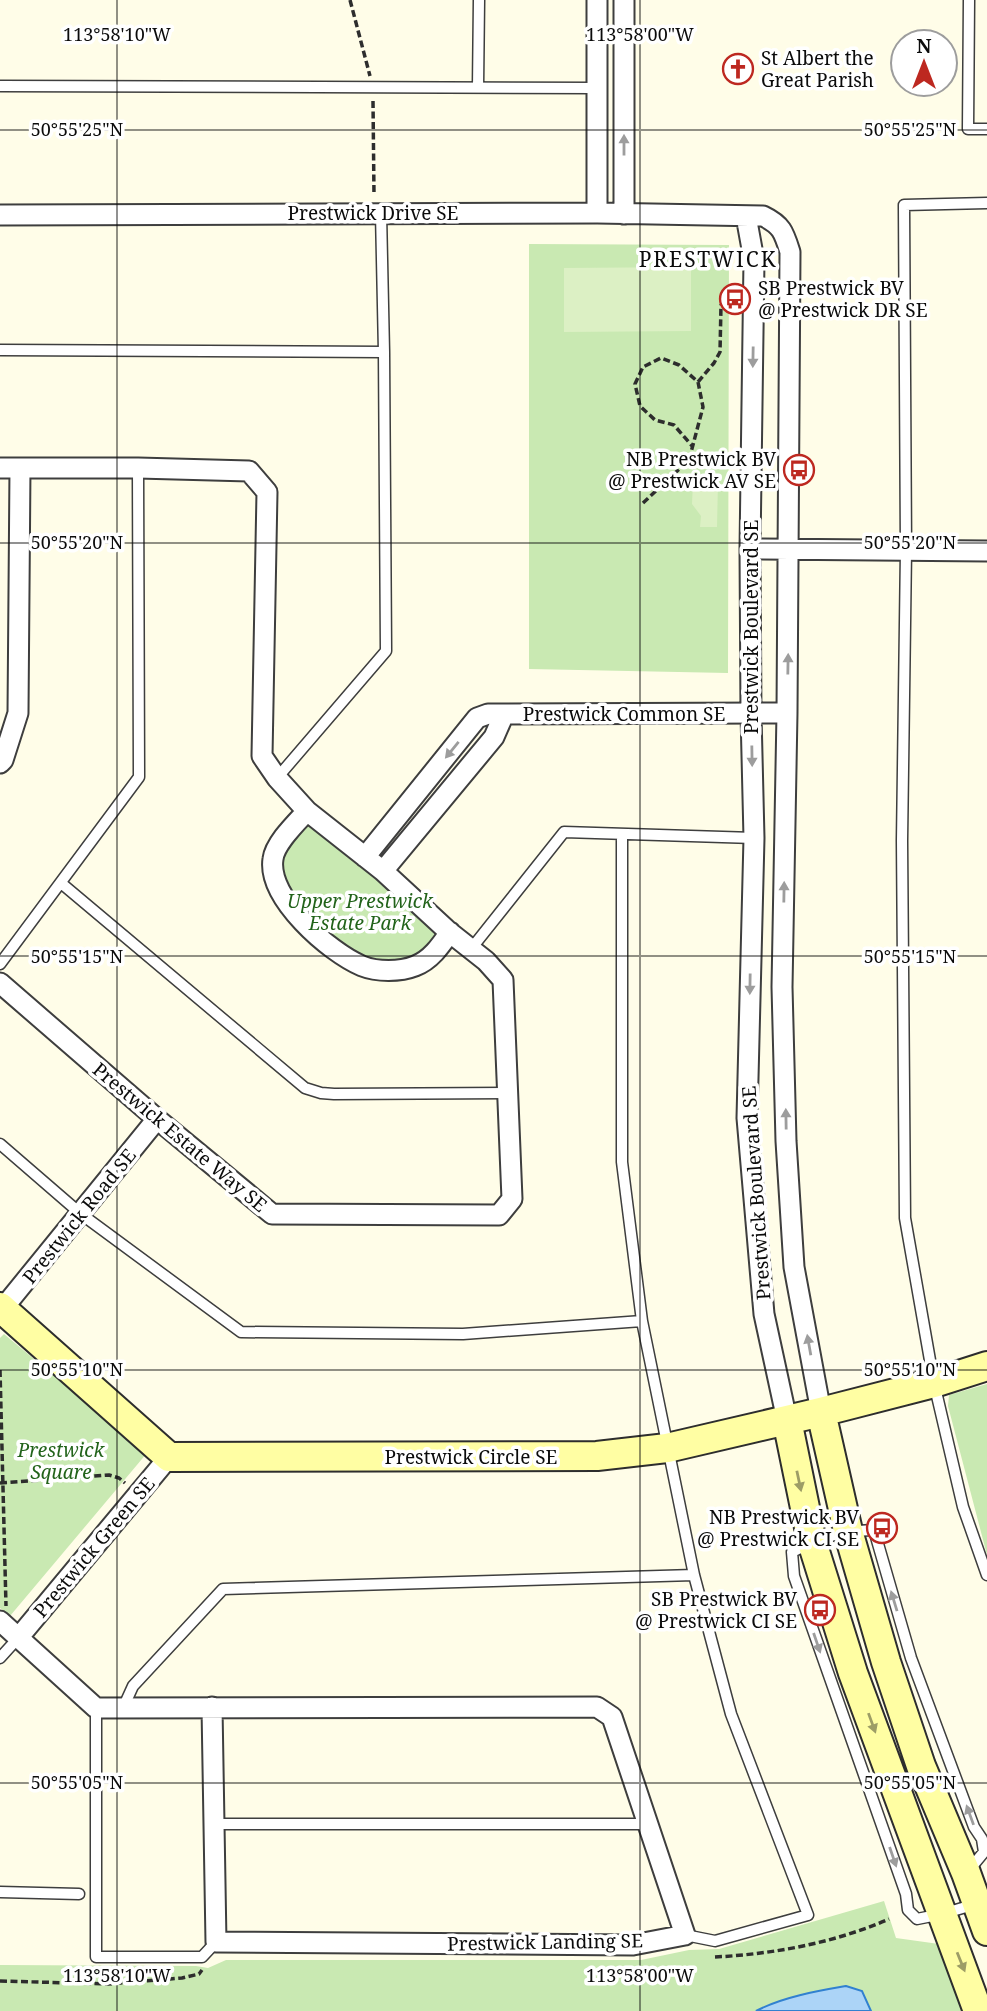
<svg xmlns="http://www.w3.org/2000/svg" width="987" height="2011" font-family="'Noto Serif',serif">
  <rect width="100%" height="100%" fill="#fffde8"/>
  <path fill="#c9e9b2" d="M 529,244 L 729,245 L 728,673 L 529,669 Z
    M 307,811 L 448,931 L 437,951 L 391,971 L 330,948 L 273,874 Z
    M 4,1334 L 147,1453 L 10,1616 L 0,1608 L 0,1338 Z
    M 987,1384 L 987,1555 L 948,1406 L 949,1395 Z
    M 884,1901 L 896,1938 L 939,1944 L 964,2011 L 0,2011 L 0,1965 L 196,1966 L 208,1968 L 226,1960 L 641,1960 L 689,1950 L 719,1949 Z"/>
  <path fill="#dcf0c4" d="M 691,267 L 691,331 L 564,332 L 564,268 Z
    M 693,482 L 718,482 L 717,527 L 700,527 L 701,516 L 692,504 Z"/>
  <path fill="#acd4f7" stroke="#3181d0" stroke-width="2" d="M 846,1986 L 862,1991 L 871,2011 L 756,2011 C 782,1997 817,1991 846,1986 Z"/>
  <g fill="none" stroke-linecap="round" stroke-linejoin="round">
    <g stroke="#3e3e3e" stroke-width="13">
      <path id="lane" d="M 969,0 L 968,129 L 987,129
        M 0,86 L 597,88
        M 478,87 L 479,0
        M 987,203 L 904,205 L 906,550 L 902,841 L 905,1218 L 934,1383 L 963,1507 L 987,1575
        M 381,213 L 384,352
        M 0,350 L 384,352 L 386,651 L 277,778
        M 622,834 L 622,1162 L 642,1321 L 694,1575 L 731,1714 L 808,1915 L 715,1941 L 685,1935
        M 61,883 L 305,1088 L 321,1093 L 334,1094 L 507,1093
        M 471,949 L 564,832 L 754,838
        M 0,964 L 139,777 L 138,468
        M 0,1144 L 81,1214 L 241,1332 L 463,1334 L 642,1321
        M 0,1658 L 19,1637
        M 96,1708 L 96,1957 L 202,1957 L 216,1942
        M 123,1708 L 133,1686 L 223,1589 L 694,1575
        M 214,1824 L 648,1824
        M 969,1870 L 984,1852 L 982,1839 L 974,1827 L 911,1658 L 874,1530 C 841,1531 822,1537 792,1552 L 794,1576 L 906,1894 L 908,1910 L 917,1919 L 942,1914 L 976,1904
        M 0,1892 L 79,1894"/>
    </g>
    <g stroke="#3e3e3e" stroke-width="23">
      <path id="street" d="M 597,0 L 597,213
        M 624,0 L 624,214
        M 0,215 L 597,213 L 763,216 C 782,225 784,233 790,252 L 787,713 L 782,987 L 786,1141 L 794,1267 L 821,1412
        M 746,216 L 754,260 L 750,549 L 751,714 L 754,838 L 747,1118 L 764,1314 L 787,1420
        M 0,468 L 138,468 L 249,471 L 267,492 L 262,756 L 277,778 L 307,811 L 383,871 L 448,931 L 486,961 L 503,980 L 512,1199 L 499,1215 L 272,1214 L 157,1119 L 0,983
        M 750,549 L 987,551
        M 0,763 L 3,760 L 18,713 L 20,468
        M 307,811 C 296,823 275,843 273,859 C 267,898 329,952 362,966 C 377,972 400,972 415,966 C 431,960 441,945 450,932
        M 365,857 L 477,718 L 488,714 L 787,713
        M 383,871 L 494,737 L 504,714
        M 0,1312 L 157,1119
        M 0,1621 L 96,1708 L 597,1707 L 612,1717 L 685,1935 L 633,1945 L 216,1942 L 212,1707
        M 19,1637 L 169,1457"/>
    </g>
    <g stroke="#2d2d2d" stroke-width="32">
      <path id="secondary" d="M 0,1307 L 169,1457 L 597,1456 L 667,1448 L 821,1412 L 934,1383 L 987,1366
        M 821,1412 L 848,1531 L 886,1662 L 921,1766 L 966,1873 L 987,1931
        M 787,1420 L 812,1542 L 853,1673 L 978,2011"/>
    </g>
    <path stroke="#2d2d2d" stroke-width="3.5" stroke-dasharray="7 3.5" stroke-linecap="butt" d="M 350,0 L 370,76
      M 373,101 L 374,195
      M 698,382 L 714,363 L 720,352 L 721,305 L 735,288
      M 643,503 L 689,460 L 703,407 L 698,382 L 679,365 L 661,358 L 643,367 L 635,384 L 640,406 L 655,420 L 674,425 L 693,447
      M 0,1370 L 6,1606
      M 0,1483 L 109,1475 L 119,1478 L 125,1483
      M 715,1957 C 774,1954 834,1943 889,1919
      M 0,1981 L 108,1984 L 182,1978 L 199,1974 L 202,1970"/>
    <use href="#lane" stroke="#fff" stroke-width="10"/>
    <use href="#street" stroke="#fff" stroke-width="19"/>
    <use href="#secondary" stroke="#fffea3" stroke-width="28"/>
  </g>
  <defs><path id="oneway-solid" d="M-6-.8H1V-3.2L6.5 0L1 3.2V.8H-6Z" transform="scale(1.75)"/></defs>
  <g fill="#9d9d9d">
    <use href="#oneway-solid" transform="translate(624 145) rotate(-90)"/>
    <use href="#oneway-solid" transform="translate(753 357) rotate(91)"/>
    <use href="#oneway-solid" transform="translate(788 664) rotate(-89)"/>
    <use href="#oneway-solid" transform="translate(452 750) rotate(129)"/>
    <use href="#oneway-solid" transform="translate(752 756) rotate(89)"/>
    <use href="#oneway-solid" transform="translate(784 892) rotate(-89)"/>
    <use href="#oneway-solid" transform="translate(750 984) rotate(91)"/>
    <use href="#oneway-solid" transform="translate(786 1119) rotate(-91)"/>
    <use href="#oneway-solid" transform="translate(809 1345) rotate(-100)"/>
    <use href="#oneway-solid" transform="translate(894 1601) rotate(-107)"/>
    <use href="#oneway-solid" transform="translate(817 1643) rotate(71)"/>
    <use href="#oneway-solid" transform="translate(970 1815) rotate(-110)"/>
    <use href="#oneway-solid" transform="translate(893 1857) rotate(71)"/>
  </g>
  <g fill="#9d9d66">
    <use href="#oneway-solid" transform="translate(799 1481) rotate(78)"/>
    <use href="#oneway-solid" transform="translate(872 1723) rotate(70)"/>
    <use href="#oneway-solid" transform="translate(961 1962) rotate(68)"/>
  </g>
  <path fill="none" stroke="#0b0b0b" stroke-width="2" stroke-opacity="0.45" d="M 117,0 L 117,2011M 640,0 L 640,2011M 0,130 L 987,130M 0,543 L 987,543M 0,956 L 987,956M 0,1370 L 987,1370M 0,1783 L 987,1783"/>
  <defs>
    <g id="church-ring" transform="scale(1.575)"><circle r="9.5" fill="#fff" stroke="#bd2820" stroke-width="1.5"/><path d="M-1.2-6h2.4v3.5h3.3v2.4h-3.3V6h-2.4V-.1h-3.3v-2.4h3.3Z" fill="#bd2820"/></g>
    <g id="bus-ring" transform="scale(1.575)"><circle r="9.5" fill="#fff" stroke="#bd2820" stroke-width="1.5"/><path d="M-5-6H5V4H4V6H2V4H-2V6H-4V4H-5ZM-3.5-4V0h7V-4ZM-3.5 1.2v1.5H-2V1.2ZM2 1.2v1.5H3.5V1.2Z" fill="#bd2820"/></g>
  </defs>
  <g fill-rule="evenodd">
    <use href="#church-ring" x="738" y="69"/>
    <use href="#bus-ring" x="735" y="299"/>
    <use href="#bus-ring" x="799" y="470"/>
    <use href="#bus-ring" x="882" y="1528"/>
    <use href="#bus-ring" x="820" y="1610"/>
  </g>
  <g text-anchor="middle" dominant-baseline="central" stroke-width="7" stroke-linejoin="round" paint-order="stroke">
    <g font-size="19" fill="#0b0b0b" stroke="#fff" text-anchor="end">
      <text x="761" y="58" text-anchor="start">St Albert the<tspan x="761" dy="22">Great Parish</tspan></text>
      <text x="758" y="288" text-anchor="start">SB Prestwick BV<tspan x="758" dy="22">@ Prestwick DR SE</tspan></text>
      <text x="776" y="459">NB Prestwick BV<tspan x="776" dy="22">@ Prestwick AV SE</tspan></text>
      <text x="859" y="1517">NB Prestwick BV<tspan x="859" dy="22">@ Prestwick CI SE</tspan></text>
      <text x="797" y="1599">SB Prestwick BV<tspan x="797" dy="22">@ Prestwick CI SE</tspan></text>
    </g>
    <g font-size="19" fill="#0b0b0b" stroke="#fff">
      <text x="373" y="213">Prestwick Drive SE</text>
      <text transform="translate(751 627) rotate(-90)">Prestwick Boulevard SE</text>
      <text x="624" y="714">Prestwick Common SE</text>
      <text transform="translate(180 1137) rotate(40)">Prestwick Estate Way SE</text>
      <text transform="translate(756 1193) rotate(-94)">Prestwick Boulevard SE</text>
      <text transform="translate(79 1216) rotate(-51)">Prestwick Road SE</text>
      <text x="471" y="1457">Prestwick Circle SE</text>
      <text transform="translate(94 1547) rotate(-50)">Prestwick Green SE</text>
      <text transform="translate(545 1942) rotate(-1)">Prestwick Landing SE</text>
    </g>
    <g font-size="19" font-style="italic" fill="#22631a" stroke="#fff">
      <text x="360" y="901">Upper Prestwick<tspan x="360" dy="22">Estate Park</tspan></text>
      <text x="61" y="1450">Prestwick<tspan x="61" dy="22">Square</tspan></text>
    </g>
    <g font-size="21" letter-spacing="2" fill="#0b0b0b" stroke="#fff">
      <text x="708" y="259">PRESTWICK</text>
    </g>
  </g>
  <g font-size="18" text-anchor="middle" fill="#0b0b0b" stroke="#fff" stroke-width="7" stroke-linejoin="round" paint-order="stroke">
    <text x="117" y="41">113°58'10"W</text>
    <text x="640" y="41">113°58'00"W</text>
    <text x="77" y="136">50°55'25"N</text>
    <text x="910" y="136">50°55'25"N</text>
    <text x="77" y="549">50°55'20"N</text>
    <text x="910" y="549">50°55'20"N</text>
    <text x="77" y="963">50°55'15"N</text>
    <text x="910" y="963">50°55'15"N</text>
    <text x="77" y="1376">50°55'10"N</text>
    <text x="910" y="1376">50°55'10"N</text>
    <text x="77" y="1789">50°55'05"N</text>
    <text x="910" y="1789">50°55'05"N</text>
    <text x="117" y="1982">113°58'10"W</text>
    <text x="640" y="1982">113°58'00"W</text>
  </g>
  <g transform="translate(924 63)"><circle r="33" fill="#ffffff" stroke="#9d9d9d" stroke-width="2"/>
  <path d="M0-5L12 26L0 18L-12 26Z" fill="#bd2820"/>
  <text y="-10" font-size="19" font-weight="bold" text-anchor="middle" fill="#0b0b0b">N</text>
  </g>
</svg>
